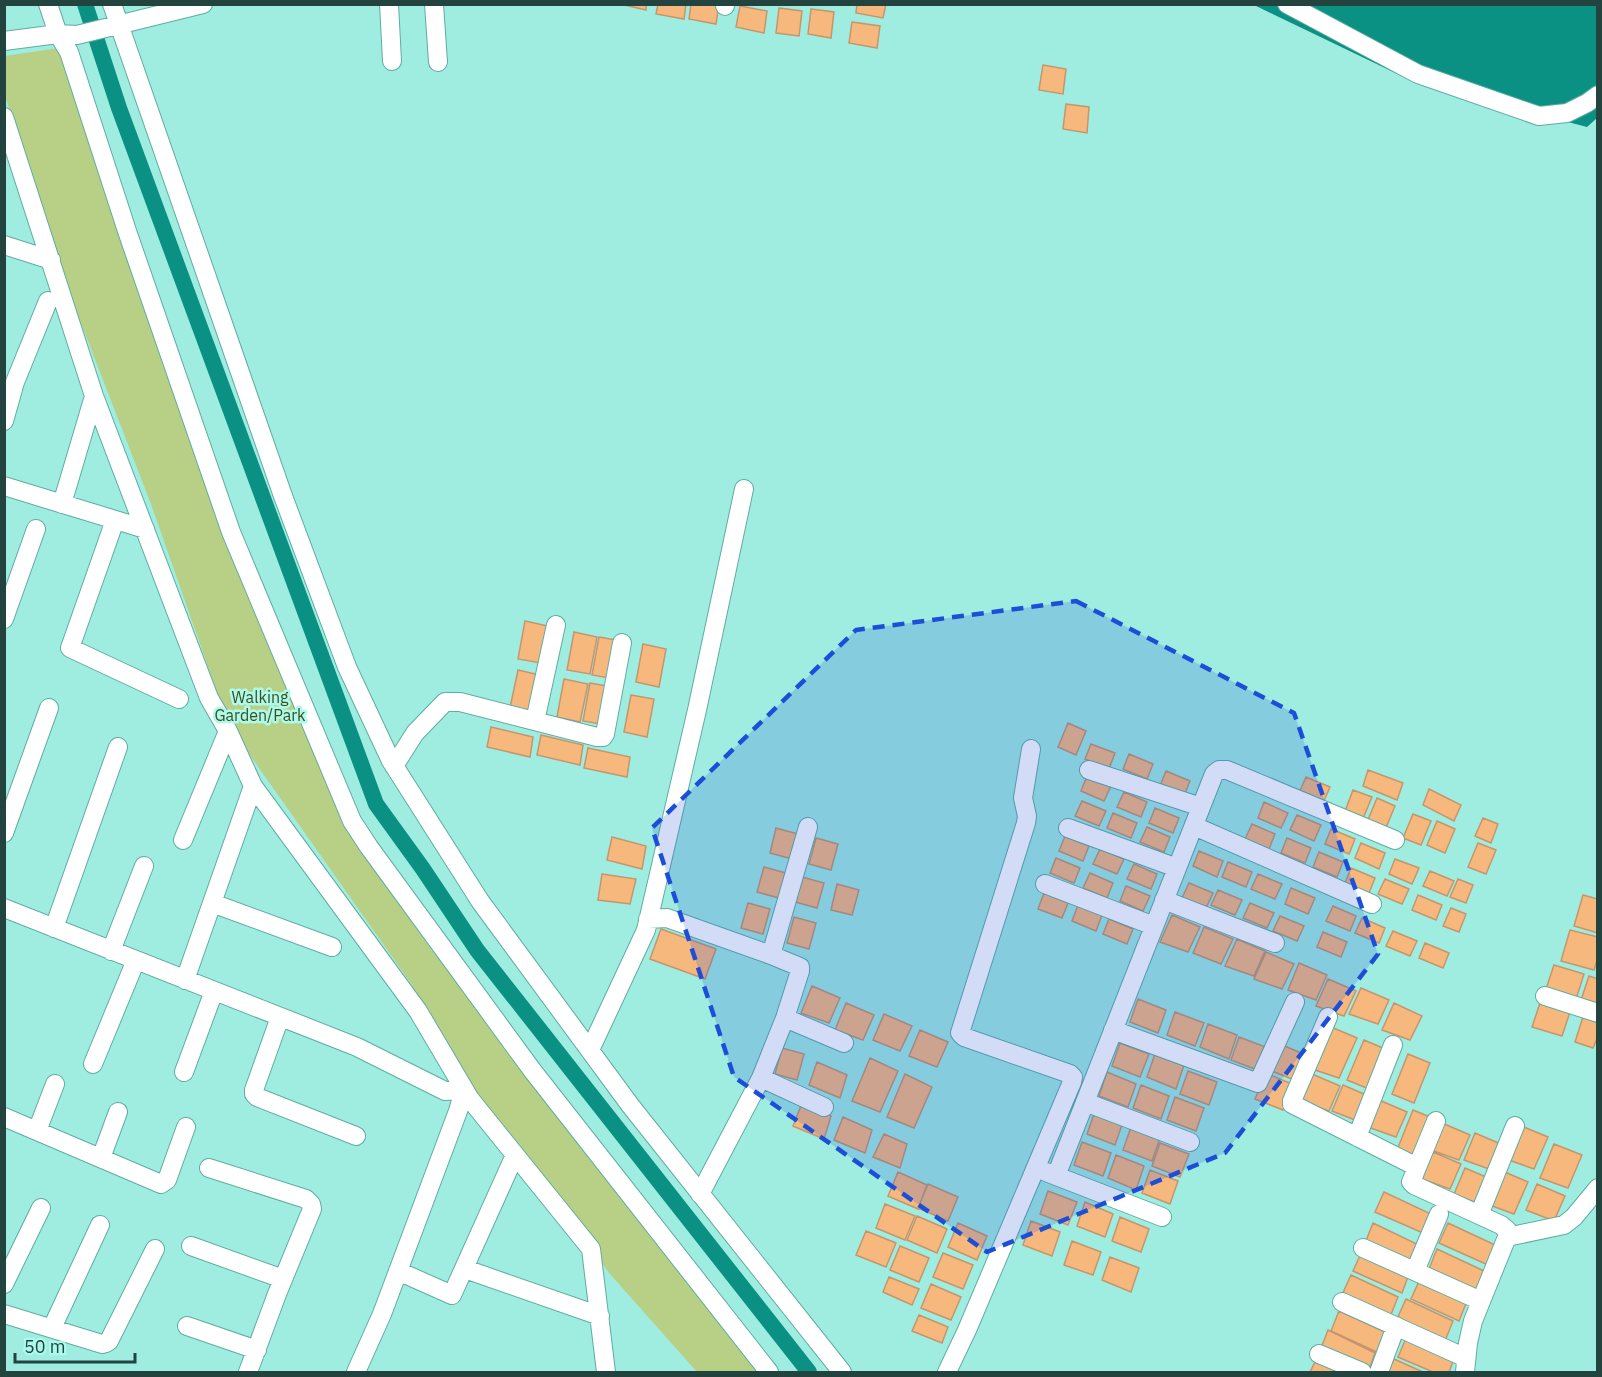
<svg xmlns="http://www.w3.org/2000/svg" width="1602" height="1377" font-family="'IBM Plex Sans',sans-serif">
  <rect width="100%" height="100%" fill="#9fece0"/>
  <path fill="#b8d085" d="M 59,48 L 113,202 L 361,851 L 431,949 L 674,1256 L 761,1372 L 697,1372 L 610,1274 L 463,1076 L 412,985 L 228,724 L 151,504 L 55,256 L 5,95 L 4,56 Z"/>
  <path fill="#0a9184" d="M 1254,5 L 1597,5 L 1597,118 L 1587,127 L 1412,81 Z"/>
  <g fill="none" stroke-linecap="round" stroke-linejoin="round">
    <path stroke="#0a9184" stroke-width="16" d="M 85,4 L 119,108 L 376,804 L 423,869 L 477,950 L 809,1372"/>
  </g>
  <path fill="#f7b87e" stroke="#c4966d" stroke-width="1.5" d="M 620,4 L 646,4 L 646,10 Z
    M 658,4 L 686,4 L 684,19 L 656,14 Z
    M 691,4 L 719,4 L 716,24 L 689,19 Z
    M 857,4 L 886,4 L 883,18 L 856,13 Z
    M 740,6 L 767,11 L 764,33 L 736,27 Z
    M 779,8 L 802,11 L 799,36 L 776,33 Z
    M 811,9 L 834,12 L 831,38 L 808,34 Z
    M 852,22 L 880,26 L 877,48 L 849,43 Z
    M 1043,65 L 1066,69 L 1063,94 L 1039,90 Z
    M 1066,104 L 1089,107 L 1087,133 L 1063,129 Z
    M 525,621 L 548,626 L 541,663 L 518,659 Z
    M 574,632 L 597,637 L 590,674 L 567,670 Z
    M 599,637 L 622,641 L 615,679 L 592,675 Z
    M 643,644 L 666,649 L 659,687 L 636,682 Z
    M 518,670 L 540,675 L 533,712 L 510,708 Z
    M 564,679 L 588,684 L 580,722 L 557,717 Z
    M 590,683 L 613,687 L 606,725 L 583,721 Z
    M 631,695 L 654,699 L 647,737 L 624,732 Z
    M 1068,723 L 1086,731 L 1076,755 L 1058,747 Z
    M 491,727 L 533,737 L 530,757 L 487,747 Z
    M 541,735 L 583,745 L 580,765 L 537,755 Z
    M 1091,744 L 1115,753 L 1109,769 L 1085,759 Z
    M 588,748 L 630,757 L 627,777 L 584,768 Z
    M 1129,754 L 1153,764 L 1147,779 L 1123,769 Z
    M 1368,770 L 1403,783 L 1397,800 L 1363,786 Z
    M 1166,771 L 1190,781 L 1184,796 L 1160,786 Z
    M 1087,776 L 1111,786 L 1104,801 L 1081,791 Z
    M 1306,777 L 1330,787 L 1323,803 L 1299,793 Z
    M 1429,789 L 1461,805 L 1454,821 L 1423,805 Z
    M 1353,790 L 1372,797 L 1362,821 L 1344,814 Z
    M 1124,792 L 1147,802 L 1141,817 L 1117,807 Z
    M 1377,798 L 1395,806 L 1385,830 L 1367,822 Z
    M 1082,801 L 1106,811 L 1099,826 L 1075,816 Z
    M 1264,802 L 1288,813 L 1281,828 L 1258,818 Z
    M 1155,808 L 1179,818 L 1173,833 L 1149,823 Z
    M 1113,813 L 1137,823 L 1131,838 L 1107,828 Z
    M 1413,814 L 1431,821 L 1421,845 L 1403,838 Z
    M 1297,815 L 1321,825 L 1314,841 L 1290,830 Z
    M 1483,818 L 1498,824 L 1491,843 L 1475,836 Z
    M 1437,821 L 1455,829 L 1445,853 L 1427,845 Z
    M 1252,824 L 1275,834 L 1269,849 L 1245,839 Z
    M 1147,827 L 1170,837 L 1164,852 L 1140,842 Z
    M 776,828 L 798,834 L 792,859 L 770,853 Z
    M 1331,829 L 1355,839 L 1349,854 L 1325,844 Z
    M 1065,836 L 1089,846 L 1083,861 L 1059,851 Z
    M 612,837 L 646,846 L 642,869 L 607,860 Z
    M 816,838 L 838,844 L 831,870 L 809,864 Z
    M 1287,838 L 1311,848 L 1305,863 L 1281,853 Z
    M 1361,843 L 1385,853 L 1379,869 L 1355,858 Z
    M 1478,843 L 1496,850 L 1486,874 L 1468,867 Z
    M 1100,849 L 1124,859 L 1117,874 L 1093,864 Z
    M 1199,851 L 1223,861 L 1217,877 L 1193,866 Z
    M 1319,852 L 1343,862 L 1337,877 L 1313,867 Z
    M 1056,858 L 1080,868 L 1074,883 L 1050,873 Z
    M 1395,859 L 1419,868 L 1412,884 L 1389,874 Z
    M 1228,862 L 1252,872 L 1246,887 L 1222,877 Z
    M 1134,864 L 1157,874 L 1151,889 L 1127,879 Z
    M 764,867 L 786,873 L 779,898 L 757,892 Z
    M 1351,868 L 1375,878 L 1369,893 L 1345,883 Z
    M 1430,871 L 1454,881 L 1447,896 L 1423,886 Z
    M 1090,873 L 1113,883 L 1107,898 L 1083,888 Z
    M 602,874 L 636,879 L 630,904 L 598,900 Z
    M 1258,874 L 1282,884 L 1275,899 L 1251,889 Z
    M 802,877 L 824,883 L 817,908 L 795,902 Z
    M 1385,879 L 1409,889 L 1402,904 L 1378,894 Z
    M 1458,879 L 1473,885 L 1466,903 L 1450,897 Z
    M 1189,883 L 1213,893 L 1206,908 L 1182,898 Z
    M 837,884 L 859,890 L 852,915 L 831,910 Z
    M 1126,886 L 1150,896 L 1143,911 L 1120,901 Z
    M 1291,888 L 1315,898 L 1308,914 L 1285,904 Z
    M 1218,890 L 1242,900 L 1235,915 L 1211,905 Z
    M 1044,893 L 1068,903 L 1062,918 L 1038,909 Z
    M 1418,895 L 1442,905 L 1436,920 L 1412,910 Z
    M 1583,895 L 1598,899 L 1598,933 L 1574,926 Z
    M 748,903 L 770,909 L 763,934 L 741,928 Z
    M 1250,903 L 1274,913 L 1267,928 L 1243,918 Z
    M 1078,905 L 1102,915 L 1096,931 L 1072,921 Z
    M 1333,906 L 1356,916 L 1350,931 L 1326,921 Z
    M 1451,908 L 1466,914 L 1459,932 L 1443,926 Z
    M 1172,915 L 1200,927 L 1188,952 L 1160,942 Z
    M 1280,916 L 1304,926 L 1297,941 L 1273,931 Z
    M 794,917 L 816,923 L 809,949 L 787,943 Z
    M 1362,918 L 1385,928 L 1379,943 L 1355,933 Z
    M 1109,919 L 1133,929 L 1127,944 L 1103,934 Z
    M 1204,927 L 1233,939 L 1221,964 L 1193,953 Z
    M 661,929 L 716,949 L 705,979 L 650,959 Z
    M 1570,930 L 1598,937 L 1598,957 L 1594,970 L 1561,961 Z
    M 1393,931 L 1417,941 L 1410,956 L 1386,946 Z
    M 1323,932 L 1347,942 L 1341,957 L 1317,947 Z
    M 1237,939 L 1265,951 L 1254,976 L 1225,966 Z
    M 1425,943 L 1449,953 L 1443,968 L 1419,958 Z
    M 1266,952 L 1294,964 L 1282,989 L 1254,979 Z
    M 1299,963 L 1327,975 L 1316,1000 L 1288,990 Z
    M 1554,965 L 1584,974 L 1576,999 L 1546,989 Z
    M 1589,976 L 1598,979 L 1598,1006 L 1581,1000 Z
    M 1328,979 L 1356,991 L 1344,1016 L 1316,1006 Z
    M 812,986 L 840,998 L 829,1023 L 801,1013 Z
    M 1361,988 L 1389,1000 L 1378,1024 L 1349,1014 Z
    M 1138,999 L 1166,1010 L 1158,1033 L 1130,1022 Z
    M 846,1003 L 874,1015 L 863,1040 L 835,1030 Z
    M 1394,1003 L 1422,1016 L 1410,1040 L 1382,1030 Z
    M 1540,1003 L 1570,1012 L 1562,1036 L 1532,1027 Z
    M 1175,1012 L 1204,1023 L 1195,1046 L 1167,1035 Z
    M 884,1014 L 912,1026 L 900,1051 L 873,1040 Z
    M 1583,1017 L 1598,1023 L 1598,1036 L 1593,1048 L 1575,1042 Z
    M 1208,1024 L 1237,1035 L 1229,1059 L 1200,1047 Z
    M 1331,1027 L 1357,1038 L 1339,1078 L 1312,1069 Z
    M 920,1030 L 948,1042 L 937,1067 L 909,1056 Z
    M 1239,1037 L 1268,1048 L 1260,1071 L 1231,1060 Z
    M 1364,1040 L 1385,1049 L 1369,1089 L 1347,1080 Z
    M 1120,1043 L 1149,1054 L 1140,1077 L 1112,1066 Z
    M 1280,1044 L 1308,1056 L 1297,1081 L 1269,1070 Z
    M 782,1048 L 804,1054 L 797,1080 L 775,1074 Z
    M 1155,1054 L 1184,1065 L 1176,1089 L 1147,1077 Z
    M 1408,1054 L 1430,1063 L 1414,1103 L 1392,1094 Z
    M 870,1058 L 898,1071 L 880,1112 L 852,1101 Z
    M 817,1062 L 847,1075 L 840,1098 L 809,1085 Z
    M 1188,1071 L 1217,1082 L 1209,1105 L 1180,1094 Z
    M 1107,1072 L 1136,1084 L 1128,1107 L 1099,1096 Z
    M 1266,1073 L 1294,1085 L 1283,1110 L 1255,1099 Z
    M 905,1074 L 932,1087 L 914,1128 L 887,1117 Z
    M 1312,1074 L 1340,1086 L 1329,1111 L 1300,1101 Z
    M 1141,1085 L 1169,1096 L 1161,1119 L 1133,1108 Z
    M 1343,1085 L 1371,1097 L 1360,1122 L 1332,1111 Z
    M 1175,1097 L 1204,1108 L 1196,1131 L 1167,1120 Z
    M 1379,1100 L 1407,1112 L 1396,1137 L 1368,1127 Z
    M 802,1103 L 831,1116 L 824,1139 L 793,1126 Z
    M 1413,1110 L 1435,1119 L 1419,1159 L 1397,1150 Z
    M 1095,1111 L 1123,1122 L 1115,1145 L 1087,1134 Z
    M 843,1117 L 872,1130 L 865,1153 L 834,1140 Z
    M 1442,1123 L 1470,1135 L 1459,1160 L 1431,1150 Z
    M 1519,1125 L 1548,1137 L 1534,1169 L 1506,1159 Z
    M 1131,1127 L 1160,1138 L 1152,1161 L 1123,1150 Z
    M 1475,1133 L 1503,1145 L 1492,1170 L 1464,1160 Z
    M 884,1134 L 907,1144 L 900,1168 L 873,1157 Z
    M 1082,1142 L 1111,1153 L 1103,1176 L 1074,1165 Z
    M 1160,1143 L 1189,1154 L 1180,1177 L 1152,1166 Z
    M 1554,1144 L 1582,1155 L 1568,1188 L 1540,1178 Z
    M 1433,1152 L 1461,1164 L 1450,1189 L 1422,1179 Z
    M 1116,1155 L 1144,1166 L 1136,1190 L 1108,1178 Z
    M 1465,1168 L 1493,1180 L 1482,1205 L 1454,1194 Z
    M 1150,1170 L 1178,1181 L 1170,1204 L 1142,1193 Z
    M 1500,1170 L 1528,1182 L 1514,1214 L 1487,1204 Z
    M 898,1172 L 927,1185 L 918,1209 L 888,1196 Z
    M 928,1184 L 958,1197 L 948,1221 L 918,1208 Z
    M 1537,1184 L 1565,1196 L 1554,1221 L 1526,1210 Z
    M 1048,1191 L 1077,1202 L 1068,1225 L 1040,1214 Z
    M 1384,1192 L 1431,1214 L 1423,1233 L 1375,1212 Z
    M 1085,1202 L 1113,1214 L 1105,1237 L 1077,1226 Z
    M 885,1204 L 915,1216 L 905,1240 L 876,1228 Z
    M 917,1216 L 947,1229 L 937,1253 L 907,1240 Z
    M 1120,1217 L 1149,1229 L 1141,1252 L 1112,1241 Z
    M 1031,1221 L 1060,1232 L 1052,1256 L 1023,1245 Z
    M 958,1223 L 987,1236 L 977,1260 L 948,1247 Z
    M 1373,1223 L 1421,1246 L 1413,1265 L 1365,1243 Z
    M 1448,1223 L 1495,1245 L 1488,1265 L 1439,1243 Z
    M 866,1231 L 896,1243 L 886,1267 L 856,1255 Z
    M 1072,1241 L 1101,1252 L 1093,1275 L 1064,1265 Z
    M 900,1246 L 929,1258 L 919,1282 L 890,1270 Z
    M 1437,1249 L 1484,1271 L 1477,1291 L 1429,1269 Z
    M 1362,1251 L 1409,1274 L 1402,1293 L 1353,1271 Z
    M 943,1253 L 973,1265 L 963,1289 L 933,1277 Z
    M 1110,1257 L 1139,1268 L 1131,1292 L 1102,1280 Z
    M 1351,1275 L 1398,1297 L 1390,1317 L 1342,1295 Z
    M 889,1277 L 919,1289 L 912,1305 L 883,1292 Z
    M 1420,1279 L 1467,1301 L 1459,1321 L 1411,1299 Z
    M 931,1284 L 961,1297 L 951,1320 L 921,1308 Z
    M 1406,1299 L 1453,1321 L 1445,1341 L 1397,1319 Z
    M 1339,1311 L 1387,1333 L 1379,1353 L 1331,1331 Z
    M 919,1315 L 948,1327 L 942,1343 L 912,1331 Z
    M 1328,1330 L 1375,1353 L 1368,1372 L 1320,1351 Z
    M 1407,1336 L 1454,1359 L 1449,1372 L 1433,1372 L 1398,1357 Z
    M 1394,1359 L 1423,1372 L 1388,1372 Z
    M 1316,1360 L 1342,1372 L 1310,1372 Z"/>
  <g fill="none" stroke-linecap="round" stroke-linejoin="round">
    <g stroke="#60aca1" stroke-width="20">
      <path id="minor" d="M 48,4 L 58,34 L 69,52 L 127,231 L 231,532 L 352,821 L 369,847 L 532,1070 L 769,1372
        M 112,4 L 283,496 L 347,667 L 391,761 L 480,901 L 630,1105 L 842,1372
        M 389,4 L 392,61
        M 434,4 L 438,62
        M 1287,4 L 1418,74 L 1539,116 L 1567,113 L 1587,103 L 1598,95
        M 725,6 L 725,4
        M 4,41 L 58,34 L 77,35 L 203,4
        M 4,117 L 94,396 L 209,698 L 228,731 L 253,786 L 418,1011 L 470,1099 L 591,1249 L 606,1372
        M 4,245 L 51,260
        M 4,421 L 15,382 L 48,301
        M 4,486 L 145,529
        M 62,504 L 94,396
        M 115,520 L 70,648 L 179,699
        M 4,619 L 36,529
        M 535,721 L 556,625
        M 394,766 L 415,733 L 445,702 L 460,702 L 597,737 L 603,737 L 605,734 L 622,643
        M 1089,770 L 1201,807
        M 1194,826 L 1372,904
        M 1068,828 L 1177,868
        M 4,833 L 49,708
        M 183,840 L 228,731
        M 1045,884 L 1154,926
        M 1164,900 L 1275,943
        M 212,903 L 332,947
        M 4,908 L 357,1047 L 445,1091 L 464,1090 L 458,1111 L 382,1314 L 356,1372
        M 648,919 L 667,918 L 771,955 L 800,967 L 800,971 L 785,1018 L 761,1078 L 700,1194
        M 54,928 L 118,747
        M 111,951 L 144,866
        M 771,955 L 808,827
        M 185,980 L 253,786
        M 1545,996 L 1598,1013
        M 280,1017 L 254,1090 L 254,1094 L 257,1097 L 356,1136
        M 1328,1017 L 1292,1101 L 1292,1104 L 1417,1167
        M 785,1018 L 844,1043
        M 1113,1030 L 1258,1083 L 1295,1002
        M 590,1050 L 646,930 L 697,710 L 744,489
        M 93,1064 L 136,960
        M 184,1072 L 214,991
        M 761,1078 L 824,1107
        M 1085,1102 L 1190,1142
        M 4,1117 L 161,1184 L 167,1180 L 186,1127
        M 1436,1121 L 1411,1182 L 1414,1185 L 1501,1225 L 1507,1230 L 1507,1237 L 1473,1321 L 1468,1343 L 1465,1372
        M 37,1131 L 55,1084
        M 1357,1137 L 1393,1045
        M 101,1158 L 118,1112
        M 209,1168 L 306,1199 L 311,1204 L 312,1209 L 277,1294 L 248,1372
        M 1046,1172 L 1162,1217
        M 1056,1176 L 1214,774 L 1219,770 L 1227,770 L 1395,840
        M 1479,1215 L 1515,1126
        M 1507,1237 L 1564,1225 L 1574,1217 L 1598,1188
        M 191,1246 L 283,1279
        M 1363,1248 L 1481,1301
        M 465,1269 L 600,1316
        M 398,1271 L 452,1295 L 515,1155
        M 1415,1271 L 1439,1214
        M 4,1284 L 41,1208
        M 1342,1302 L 1466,1358
        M 4,1314 L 102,1344 L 106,1343 L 109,1341 L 155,1249
        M 187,1326 L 257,1350
        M 52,1328 L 100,1225
        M 1319,1354 L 1362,1372
        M 947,1372 L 967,1330 L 1072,1082 L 1073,1077 L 1070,1074 L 964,1037 L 960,1033 L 1026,823 L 1027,816 L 1023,798 L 1031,749
        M 1379,1372 L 1396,1326"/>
    </g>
    <use href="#minor" stroke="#fff" stroke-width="18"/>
  </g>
  <path fill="#1d4ed8" fill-opacity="0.2" stroke="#1d4ed8" stroke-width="4.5" stroke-dasharray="12 8" stroke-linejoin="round" d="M 1076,601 L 1294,713 L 1378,954 L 1225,1153 L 987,1252 L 734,1077 L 652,828 L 856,630 Z"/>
  <g text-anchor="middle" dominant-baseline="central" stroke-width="5" stroke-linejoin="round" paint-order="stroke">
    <g font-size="16" fill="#3e4d17" stroke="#acfaed">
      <text x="260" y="697">Walking<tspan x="260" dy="18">Garden/Park</tspan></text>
    </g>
  </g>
  <rect width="1602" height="1377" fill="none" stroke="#23433e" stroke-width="12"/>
  <path d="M15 1353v9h120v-9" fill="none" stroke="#23433e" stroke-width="3"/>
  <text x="24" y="1353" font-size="18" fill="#23433e" stroke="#acfaed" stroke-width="4.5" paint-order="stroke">50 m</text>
</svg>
